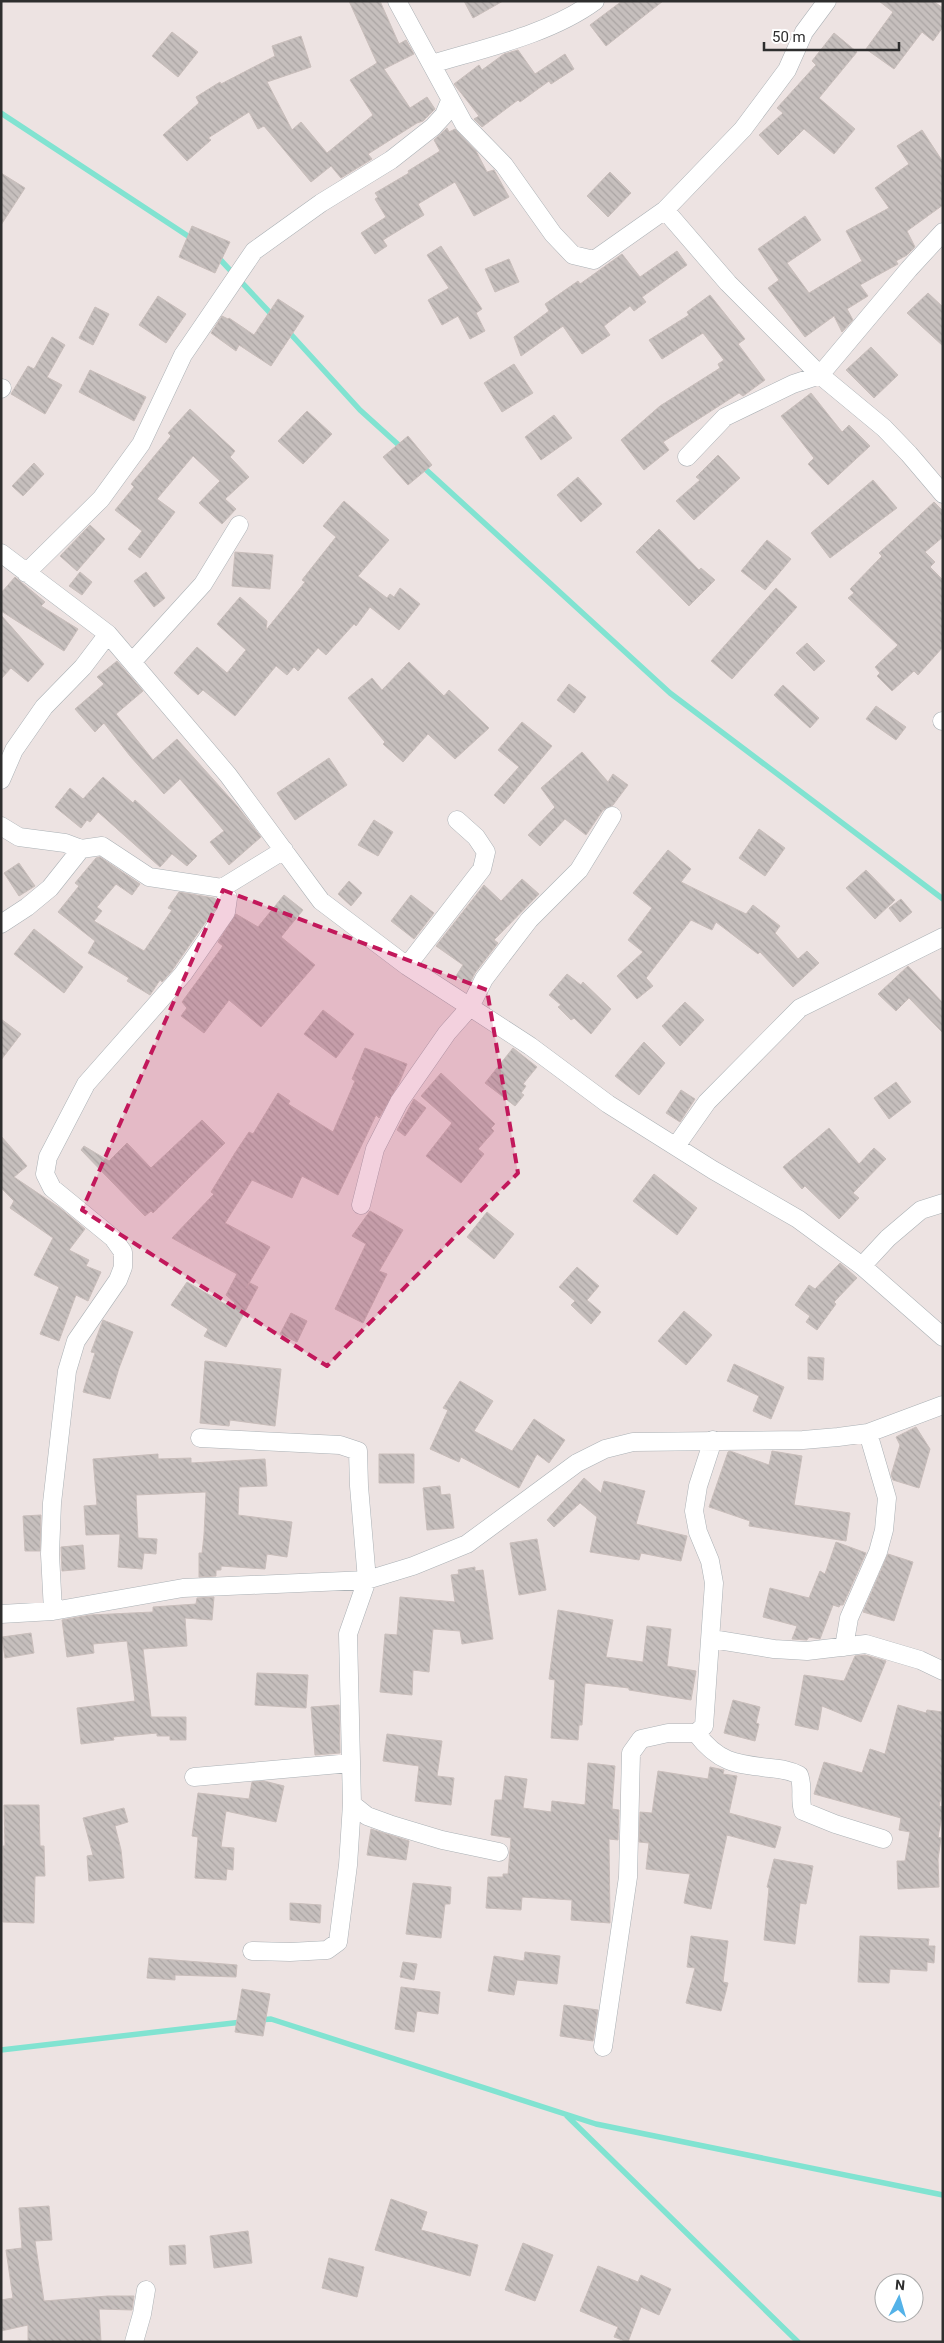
<svg xmlns="http://www.w3.org/2000/svg" width="944" height="2343" font-family="Roboto,sans-serif">
  <defs>
    <pattern id="building-back-hatch" width="6" height="6" patternUnits="userSpaceOnUse" patternTransform="scale(1.25)"><rect width="6" height="6" fill="#c6bfbd"/><path d="M-1 5l2 2M0 0l6 6M5-1l2 2" fill="none" stroke="#aaa4a3"/></pattern>
  </defs>
  <rect width="100%" height="100%" fill="#ede3e2"/>
  <g fill="none" stroke-linecap="round" stroke-linejoin="round">
    <path stroke="#81e3d1" stroke-width="5.5" d="M 1,113 L 194,240
      M 216,255 L 273,316
      M 287,330 L 360,410 L 402,448
      M 422,466 L 670,693 L 943,899
      M 259,2020 L 271,2019 L 596,2124 L 943,2195
      M 1,2050 L 242,2022
      M 567,2116 L 798,2342"/>
  </g>
  <path fill="url(#building-back-hatch)" stroke="#c9bebb" d="M 349,1 L 380,1 L 399,44 L 406,40 L 414,54 L 384,69 L 410,108 L 427,97 L 435,109 L 423,121 L 417,123 L 368,154 L 372,159 L 341,178 L 331,166 L 311,182 L 264,126 L 258,129 L 249,112 L 208,138 L 211,140 L 187,161 L 163,135 L 199,103 L 196,97 L 220,82 L 221,84 L 275,56 L 272,46 L 301,36 L 311,67 L 267,82 L 292,130 L 301,122 L 327,153 L 373,115 L 350,80 L 377,63 Z
    M 464,1 L 503,1 L 473,18 Z
    M 622,1 L 663,1 L 606,46 L 590,25 Z
    M 879,1 L 933,1 L 943,8 L 943,27 L 933,41 L 922,32 L 894,69 L 866,49 L 893,12 Z
    M 172,32 L 198,52 L 178,77 L 152,56 Z
    M 834,33 L 857,52 L 819,98 L 855,129 L 834,154 L 804,129 L 778,155 L 759,135 L 783,113 L 777,108 L 816,65 L 812,61 Z
    M 518,50 L 535,74 L 565,54 L 574,69 L 551,84 L 549,81 L 520,102 L 518,100 L 482,127 L 474,119 L 479,116 L 454,84 L 479,65 L 482,70 L 504,54 Z
    M 447,128 L 449,132 L 455,129 L 476,151 L 487,172 L 494,170 L 509,197 L 474,216 L 455,182 L 418,204 L 424,215 L 383,240 L 387,246 L 375,254 L 361,233 L 386,217 L 375,199 L 378,197 L 375,193 L 409,173 L 408,171 L 440,151 L 434,140 Z
    M 922,130 L 943,162 L 943,205 L 907,231 L 915,247 L 907,255 L 896,261 L 898,264 L 860,285 L 868,296 L 847,309 L 853,320 L 842,332 L 834,316 L 805,337 L 768,288 L 779,280 L 758,249 L 805,216 L 821,240 L 787,263 L 809,293 L 862,261 L 846,231 L 889,208 L 875,188 L 909,164 L 897,146 Z
    M 610,172 L 631,193 L 608,217 L 587,196 Z
    M 1,173 L 25,188 L 1,225 Z
    M 192,226 L 230,242 L 215,273 L 179,257 Z
    M 441,246 L 482,309 L 476,313 L 485,331 L 470,339 L 458,316 L 442,325 L 428,300 L 449,288 L 427,255 Z
    M 677,251 L 687,265 L 642,297 L 646,302 L 634,311 L 630,306 L 604,326 L 610,335 L 582,354 L 563,326 L 521,356 L 514,337 L 549,311 L 545,304 L 578,281 L 580,284 L 622,254 L 640,277 Z
    M 509,259 L 519,282 L 495,292 L 485,269 Z
    M 928,293 L 943,307 L 943,346 L 907,313 Z
    M 710,295 L 745,339 L 738,344 L 765,380 L 743,396 L 739,393 L 663,442 L 669,450 L 644,470 L 621,440 L 660,406 L 720,368 L 718,364 L 724,360 L 703,333 L 662,359 L 649,340 L 689,315 L 687,312 Z
    M 158,296 L 186,314 L 166,343 L 139,325 Z
    M 278,299 L 304,316 L 271,366 L 239,345 L 236,351 L 211,333 L 222,316 L 228,319 L 229,318 L 254,335 Z
    M 95,307 L 109,314 L 93,345 L 79,338 Z
    M 52,337 L 65,345 L 47,377 L 62,385 L 45,414 L 11,394 L 28,366 L 34,369 Z
    M 871,347 L 898,375 L 874,398 L 846,370 Z
    M 514,364 L 533,393 L 502,412 L 484,383 Z
    M 90,370 L 146,397 L 134,421 L 79,392 Z
    M 811,393 L 842,432 L 849,425 L 870,446 L 828,485 L 808,464 L 814,458 L 781,416 Z
    M 190,409 L 235,451 L 230,457 L 249,477 L 225,499 L 236,509 L 222,524 L 199,503 L 220,481 L 193,456 L 157,499 L 175,512 L 140,558 L 128,549 L 142,531 L 115,510 L 134,487 L 131,484 L 171,436 L 168,433 Z
    M 307,411 L 332,434 L 303,464 L 278,441 Z
    M 554,415 L 572,438 L 541,460 L 525,437 Z
    M 408,436 L 432,465 L 408,485 L 383,457 Z
    M 718,455 L 740,478 L 694,520 L 676,501 L 700,480 L 696,477 Z
    M 34,463 L 44,474 L 23,496 L 12,486 Z
    M 578,477 L 602,504 L 581,522 L 557,495 Z
    M 873,480 L 897,508 L 830,558 L 811,533 Z
    M 344,501 L 389,540 L 358,576 L 387,598 L 390,594 L 394,597 L 400,588 L 420,604 L 399,630 L 370,607 L 356,626 L 354,624 L 326,655 L 318,648 L 298,671 L 294,667 L 287,675 L 276,666 L 235,716 L 203,690 L 198,695 L 174,673 L 197,647 L 227,673 L 246,650 L 217,624 L 240,597 L 267,621 L 266,630 L 305,582 L 302,580 L 336,537 L 323,526 Z
    M 934,502 L 943,511 L 943,537 L 925,552 L 935,562 L 930,567 L 943,580 L 943,647 L 918,675 L 914,671 L 892,691 L 877,676 L 880,673 L 875,667 L 898,645 L 848,598 L 854,593 L 850,589 L 882,556 L 879,553 Z
    M 90,525 L 105,539 L 77,571 L 60,556 Z
    M 659,529 L 699,570 L 701,568 L 715,580 L 689,606 L 636,552 Z
    M 767,540 L 791,559 L 765,590 L 741,571 Z
    M 235,552 L 273,555 L 270,589 L 232,586 Z
    M 80,572 L 92,582 L 82,595 L 69,586 Z
    M 146,572 L 165,598 L 154,607 L 134,581 Z
    M 15,577 L 45,602 L 41,606 L 78,629 L 64,651 L 1,611 L 1,593 Z
    M 776,588 L 797,607 L 732,679 L 711,661 Z
    M 1,615 L 44,664 L 28,682 L 11,668 L 1,679 Z
    M 807,643 L 825,661 L 814,671 L 796,653 Z
    M 117,661 L 143,691 L 116,714 L 153,760 L 177,739 L 238,807 L 261,837 L 229,865 L 210,842 L 224,831 L 180,779 L 164,794 L 130,756 L 104,723 L 95,732 L 75,709 L 104,684 L 97,677 Z
    M 409,662 L 444,696 L 449,690 L 489,728 L 455,759 L 428,734 L 403,762 L 383,744 L 385,742 L 348,698 L 372,678 L 382,690 Z
    M 569,684 L 586,697 L 574,713 L 557,700 Z
    M 783,685 L 819,718 L 810,728 L 774,695 Z
    M 876,706 L 906,727 L 896,740 L 866,719 Z
    M 522,722 L 552,746 L 504,804 L 494,795 L 519,767 L 498,750 Z
    M 582,752 L 608,782 L 613,774 L 628,785 L 613,805 L 603,810 L 586,835 L 565,819 L 540,846 L 528,835 L 555,807 L 541,788 Z
    M 329,758 L 347,785 L 295,820 L 277,793 Z
    M 103,777 L 133,803 L 135,800 L 197,856 L 187,866 L 172,854 L 160,867 L 98,812 L 90,822 L 87,820 L 81,828 L 55,807 L 70,788 L 83,799 Z
    M 374,820 L 393,832 L 378,856 L 358,845 Z
    M 759,829 L 785,848 L 765,876 L 739,858 Z
    M 668,850 L 691,869 L 681,882 L 746,914 L 753,905 L 780,926 L 775,933 L 798,959 L 807,951 L 819,963 L 793,987 L 760,952 L 758,954 L 716,922 L 712,930 L 691,920 L 646,978 L 653,986 L 637,999 L 617,976 L 643,952 L 628,940 L 652,908 L 633,893 Z
    M 100,857 L 140,884 L 132,895 L 116,884 L 97,907 L 102,911 L 94,921 L 144,951 L 172,910 L 168,908 L 179,892 L 214,898 L 217,900 L 216,908 L 200,930 L 171,972 L 162,982 L 160,980 L 150,995 L 127,981 L 129,978 L 88,953 L 95,941 L 58,912 L 79,886 L 75,883 L 96,858 Z
    M 19,863 L 35,886 L 19,896 L 4,873 Z
    M 866,870 L 895,900 L 875,919 L 846,888 Z
    M 522,879 L 539,894 L 494,940 L 498,943 L 475,973 L 469,985 L 456,976 L 463,965 L 436,946 L 484,885 L 501,901 Z
    M 349,881 L 362,893 L 351,906 L 338,894 Z
    M 284,895 L 303,910 L 281,937 L 315,965 L 261,1027 L 229,1000 L 204,1033 L 181,1016 L 187,1008 L 182,1002 L 223,946 L 218,942 L 236,914 L 258,927 Z
    M 411,895 L 434,913 L 414,939 L 391,921 Z
    M 901,899 L 912,912 L 900,922 L 889,908 Z
    M 34,929 L 83,967 L 64,993 L 14,954 Z
    M 908,966 L 943,1003 L 943,1033 L 909,998 L 896,1011 L 878,994 Z
    M 567,974 L 581,985 L 583,982 L 611,1009 L 591,1034 L 574,1018 L 571,1020 L 558,1007 L 561,1005 L 549,995 Z
    M 685,1002 L 704,1020 L 680,1046 L 662,1026 Z
    M 323,1010 L 354,1034 L 336,1058 L 304,1034 Z
    M 1,1019 L 21,1034 L 1,1060 Z
    M 644,1042 L 665,1063 L 639,1095 L 615,1076 Z
    M 365,1048 L 407,1064 L 399,1083 L 379,1118 L 376,1115 L 338,1195 L 302,1176 L 292,1198 L 252,1180 L 225,1223 L 270,1247 L 246,1288 L 250,1283 L 258,1287 L 226,1347 L 204,1336 L 208,1329 L 171,1305 L 187,1282 L 232,1308 L 235,1303 L 226,1295 L 237,1274 L 172,1238 L 214,1194 L 211,1192 L 235,1153 L 249,1132 L 253,1134 L 278,1093 L 290,1101 L 288,1104 L 333,1132 L 355,1081 L 352,1079 Z
    M 513,1048 L 537,1067 L 523,1084 L 526,1086 L 521,1093 L 524,1095 L 515,1106 L 485,1083 Z
    M 441,1073 L 495,1124 L 491,1128 L 494,1131 L 478,1149 L 484,1154 L 461,1183 L 426,1156 L 452,1123 L 421,1096 Z
    M 896,1082 L 911,1102 L 889,1119 L 874,1098 Z
    M 681,1090 L 695,1099 L 680,1122 L 666,1113 Z
    M 414,1099 L 426,1108 L 405,1136 L 397,1130 Z
    M 202,1120 L 225,1143 L 153,1213 L 151,1211 L 145,1216 L 81,1150 L 84,1146 L 109,1161 L 127,1143 L 151,1168 Z
    M 829,1128 L 859,1164 L 874,1148 L 886,1159 L 853,1193 L 859,1198 L 839,1219 L 805,1186 L 802,1189 L 783,1167 Z
    M 1,1136 L 27,1166 L 14,1177 L 60,1208 L 85,1229 L 69,1250 L 89,1260 L 86,1266 L 101,1272 L 88,1301 L 76,1295 L 59,1341 L 40,1334 L 59,1287 L 34,1275 L 53,1238 L 10,1208 L 14,1201 L 1,1188 Z
    M 654,1174 L 697,1208 L 677,1235 L 633,1201 Z
    M 370,1211 L 403,1230 L 379,1271 L 387,1274 L 363,1323 L 335,1309 L 366,1244 L 352,1236 Z
    M 487,1212 L 514,1234 L 494,1259 L 467,1237 Z
    M 840,1263 L 857,1278 L 834,1302 L 836,1304 L 817,1330 L 806,1322 L 810,1316 L 795,1305 L 809,1285 L 815,1289 Z
    M 577,1267 L 599,1286 L 587,1300 L 601,1312 L 591,1324 L 571,1305 L 575,1301 L 559,1287 Z
    M 684,1311 L 712,1335 L 686,1365 L 658,1341 Z
    M 291,1313 L 307,1321 L 297,1342 L 280,1334 Z
    M 103,1320 L 133,1332 L 119,1368 L 110,1399 L 83,1392 L 95,1353 L 91,1352 Z
    M 808,1357 L 824,1358 L 823,1380 L 808,1379 Z
    M 205,1361 L 281,1369 L 275,1426 L 230,1420 L 229,1426 L 200,1423 Z
    M 734,1364 L 784,1387 L 771,1419 L 753,1411 L 759,1396 L 727,1381 Z
    M 460,1381 L 493,1401 L 474,1431 L 512,1451 L 534,1419 L 565,1440 L 549,1463 L 537,1454 L 519,1488 L 461,1457 L 459,1462 L 430,1449 L 448,1410 L 443,1408 Z
    M 916,1427 L 930,1449 L 919,1488 L 893,1480 L 891,1475 L 900,1445 L 896,1437 Z
    M 730,1451 L 769,1465 L 772,1451 L 802,1456 L 794,1505 L 850,1513 L 846,1541 L 749,1526 L 750,1521 L 709,1507 L 728,1452 Z
    M 158,1454 L 158,1459 L 191,1458 L 191,1463 L 265,1459 L 267,1486 L 239,1487 L 238,1515 L 292,1522 L 287,1557 L 267,1554 L 265,1569 L 221,1566 L 221,1570 L 216,1570 L 216,1576 L 199,1577 L 199,1553 L 202,1553 L 204,1535 L 206,1492 L 136,1495 L 138,1538 L 157,1539 L 156,1554 L 144,1553 L 142,1569 L 118,1567 L 120,1534 L 86,1535 L 84,1506 L 97,1505 L 93,1459 Z
    M 379,1454 L 414,1454 L 414,1483 L 379,1483 Z
    M 584,1478 L 601,1493 L 604,1481 L 645,1491 L 636,1524 L 687,1536 L 681,1561 L 641,1553 L 639,1560 L 590,1552 L 597,1517 L 580,1503 L 554,1527 L 547,1520 Z
    M 440,1486 L 441,1495 L 450,1494 L 454,1528 L 427,1530 L 423,1488 Z
    M 41,1515 L 40,1551 L 25,1551 L 23,1516 Z
    M 537,1539 L 546,1590 L 519,1595 L 510,1543 Z
    M 836,1542 L 866,1553 L 843,1605 L 840,1605 L 839,1607 L 833,1605 L 820,1639 L 809,1637 L 807,1640 L 792,1639 L 797,1626 L 763,1617 L 770,1588 L 809,1598 L 820,1571 L 825,1574 Z
    M 83,1545 L 85,1569 L 62,1571 L 61,1547 Z
    M 888,1554 L 913,1562 L 894,1621 L 863,1612 Z
    M 475,1567 L 475,1571 L 483,1570 L 493,1639 L 462,1644 L 460,1631 L 433,1629 L 429,1672 L 413,1670 L 412,1695 L 380,1692 L 385,1634 L 397,1635 L 400,1597 L 455,1602 L 451,1575 L 459,1574 L 458,1570 Z
    M 214,1597 L 212,1620 L 185,1618 L 187,1646 L 143,1649 L 151,1717 L 186,1717 L 186,1740 L 170,1740 L 170,1736 L 157,1736 L 157,1733 L 113,1737 L 114,1740 L 81,1744 L 77,1708 L 135,1701 L 127,1641 L 93,1644 L 94,1653 L 67,1657 L 62,1620 L 90,1615 L 153,1612 L 153,1607 L 196,1604 L 197,1598 Z
    M 558,1610 L 613,1620 L 606,1657 L 643,1662 L 647,1626 L 671,1629 L 667,1666 L 696,1671 L 691,1700 L 629,1690 L 629,1688 L 585,1683 L 582,1725 L 579,1725 L 578,1740 L 551,1738 L 555,1680 L 549,1679 Z
    M 31,1633 L 34,1653 L 5,1658 L 2,1637 Z
    M 865,1655 L 886,1661 L 861,1722 L 822,1706 L 818,1730 L 795,1725 L 804,1675 L 844,1681 L 855,1656 Z
    M 257,1673 L 308,1675 L 306,1708 L 255,1705 Z
    M 733,1700 L 760,1707 L 756,1723 L 759,1724 L 755,1741 L 724,1733 Z
    M 339,1705 L 340,1753 L 315,1755 L 311,1707 Z
    M 898,1705 L 926,1713 L 927,1710 L 943,1712 L 943,1789 L 939,1806 L 943,1807 L 943,1811 L 938,1837 L 941,1838 L 938,1859 L 939,1887 L 898,1889 L 897,1861 L 905,1861 L 910,1832 L 899,1830 L 901,1818 L 814,1794 L 824,1762 L 862,1773 L 870,1749 L 885,1754 Z
    M 387,1734 L 442,1741 L 437,1776 L 454,1778 L 451,1805 L 415,1801 L 419,1766 L 383,1761 Z
    M 588,1763 L 615,1766 L 612,1809 L 619,1810 L 618,1840 L 609,1839 L 610,1923 L 571,1920 L 572,1900 L 522,1897 L 521,1910 L 486,1908 L 488,1877 L 503,1877 L 503,1874 L 508,1874 L 511,1838 L 491,1835 L 495,1800 L 502,1800 L 505,1776 L 527,1779 L 523,1808 L 551,1812 L 552,1801 L 585,1805 Z
    M 710,1767 L 724,1770 L 723,1774 L 737,1776 L 729,1813 L 781,1827 L 775,1848 L 727,1835 L 711,1909 L 684,1903 L 690,1874 L 646,1869 L 649,1843 L 639,1842 L 640,1812 L 652,1813 L 658,1771 L 708,1779 Z
    M 264,1781 L 284,1786 L 276,1822 L 226,1811 L 221,1847 L 234,1848 L 233,1870 L 227,1869 L 226,1880 L 195,1878 L 198,1837 L 192,1836 L 198,1793 L 249,1799 L 252,1782 Z
    M 4,1805 L 39,1805 L 40,1846 L 44,1846 L 45,1876 L 35,1876 L 34,1923 L 3,1922 L 3,1846 L 5,1846 Z
    M 124,1808 L 128,1822 L 115,1826 L 121,1850 L 124,1878 L 89,1881 L 87,1856 L 93,1855 L 83,1818 Z
    M 371,1829 L 409,1841 L 406,1860 L 367,1855 Z
    M 774,1859 L 813,1866 L 806,1904 L 800,1903 L 795,1944 L 764,1940 L 769,1888 L 767,1887 Z
    M 413,1883 L 451,1887 L 450,1904 L 445,1904 L 441,1938 L 406,1934 Z
    M 290,1903 L 321,1905 L 320,1923 L 290,1920 Z
    M 691,1936 L 728,1941 L 723,1982 L 728,1983 L 721,2011 L 686,2003 L 695,1968 L 687,1967 Z
    M 860,1936 L 929,1939 L 928,1946 L 935,1946 L 934,1963 L 927,1962 L 927,1971 L 890,1969 L 889,1983 L 858,1982 Z
    M 525,1952 L 560,1956 L 557,1984 L 517,1980 L 514,1995 L 488,1991 L 494,1956 L 524,1961 Z
    M 149,1958 L 237,1965 L 236,1977 L 175,1975 L 175,1980 L 147,1978 Z
    M 403,1962 L 417,1964 L 414,1980 L 400,1977 Z
    M 401,1987 L 440,1992 L 438,2014 L 417,2011 L 414,2032 L 395,2029 Z
    M 242,1989 L 270,1994 L 263,2036 L 235,2032 Z
    M 564,2005 L 598,2010 L 593,2041 L 560,2036 Z
    M 391,2199 L 427,2212 L 421,2230 L 478,2245 L 470,2276 L 375,2250 Z
    M 49,2206 L 52,2240 L 35,2241 L 44,2301 L 108,2296 L 134,2296 L 132,2310 L 99,2309 L 101,2342 L 28,2342 L 28,2325 L 1,2331 L 1,2300 L 13,2298 L 6,2250 L 22,2248 L 19,2208 Z
    M 248,2231 L 252,2263 L 214,2268 L 210,2236 Z
    M 523,2243 L 553,2255 L 535,2301 L 505,2290 Z
    M 185,2245 L 186,2264 L 170,2265 L 169,2246 Z
    M 329,2258 L 364,2267 L 357,2297 L 322,2288 Z
    M 598,2266 L 638,2282 L 641,2275 L 671,2289 L 659,2315 L 641,2307 L 628,2342 L 614,2337 L 618,2327 L 580,2311 Z"/>
  <g fill="none" stroke-linecap="round" stroke-linejoin="round">
    <g stroke="#abb1b5" stroke-width="19">
      <path id="minor" d="M 397,1 L 464,124 L 504,165 L 553,234 L 573,255 L 594,260 L 665,210 L 743,129 L 787,70 L 804,32 L 827,1
        M 432,64 C 485,48 550,34 595,1
        M 665,210 L 728,283 L 820,375 L 884,428 L 909,454 L 943,494
        M 1,389 L 2,388
        M 687,457 L 725,417 L 793,384 L 820,375 L 909,269 L 943,232
        M 1,553 L 108,634 L 228,775 L 321,901 L 407,966 L 530,1046 L 608,1104 L 713,1170 L 798,1219 L 862,1266 L 943,1337
        M 26,573 L 101,499 L 141,444 L 183,355 L 254,251 L 321,203 L 391,160 L 433,127 L 444,115 L 450,101
        M 133,661 L 203,584 L 239,525
        M 942,721 L 943,721
        M 1,780 L 14,750 L 44,707 L 83,667 L 108,634
        M 1,826 L 19,837 L 65,843 L 81,849 L 102,846 L 149,877 L 222,888 L 284,850
        M 1,924 L 27,907 L 50,888 L 81,849
        M 407,966 L 482,869 L 486,852 L 476,837 L 457,820
        M 676,1146 L 707,1102 L 800,1008 L 943,937
        M 361,1205 L 375,1149 L 399,1102 L 447,1033 L 470,1007 L 484,979 L 529,920 L 579,870 L 612,816
        M 862,1266 L 888,1238 L 921,1210 L 943,1203
        M 200,1438 L 340,1445 L 358,1451 L 359,1486 L 367,1580 L 348,1634 L 352,1804 L 348,1865 L 338,1942 L 327,1950 L 290,1952 L 252,1951
        M 53,1611 L 50,1554 L 52,1503 L 67,1371 L 76,1341 L 118,1280 L 123,1267 L 123,1252 L 113,1238 L 52,1188 L 45,1174 L 48,1157 L 86,1084 L 183,974 L 226,912 L 228,898 L 222,888
        M 1,1614 L 53,1611 L 183,1588 L 367,1580 L 413,1566 L 467,1544 L 577,1463 L 605,1449 L 633,1442 L 803,1440 L 838,1437 L 868,1433 L 943,1405
        M 712,1639 L 774,1649 L 807,1651 L 866,1644 L 920,1660 L 943,1671
        M 844,1647 L 849,1618 L 878,1552 L 884,1530 L 887,1498 L 868,1433
        M 696,1733 C 718,1762 734,1764 770,1768 C 781,1769 789,1770 799,1775 C 804,1787 799,1798 803,1811 L 835,1824 L 883,1839
        M 194,1777 L 351,1763
        M 352,1804 L 367,1816 L 389,1824 L 442,1840 L 499,1852
        M 603,2047 L 628,1877 L 631,1753 L 641,1739 L 668,1733 L 696,1733 L 704,1726 L 714,1583 L 710,1561 L 698,1532 L 694,1511 L 698,1486 L 713,1440
        M 134,2342 L 142,2314 L 146,2290"/>
    </g>
    <use href="#minor" stroke="#fff" stroke-width="18"/>
  </g>
  <path fill="#c2185b" fill-opacity="0.2" stroke="#c2185b" stroke-width="4" stroke-dasharray="10 6" stroke-linejoin="round" d="M 223,890 L 487,990 L 518,1173 L 327,1366 L 82,1210 Z"/>
  <rect width="944" height="2343" fill="none" stroke="#2e2e2e" stroke-width="5"/>
  <g transform="translate(899 2298) rotate(5)"><circle r="24" fill="#ffffff" stroke="#ababab"/>
  <path d="M0-4L9 19L0 12L-9 19Z" fill="#54b2e8"/>
  <text y="-8" font-size="14" font-weight="bold" text-anchor="middle" fill="#2e2e2e">N</text>
  </g>
  <path d="M764 42v8h135v-8" fill="none" stroke="#2e2e2e" stroke-width="2.5"/>
  <text x="772" y="42" font-size="15" fill="#2e2e2e" stroke="#ffffff" stroke-width="4" paint-order="stroke">50 m</text>
</svg>
